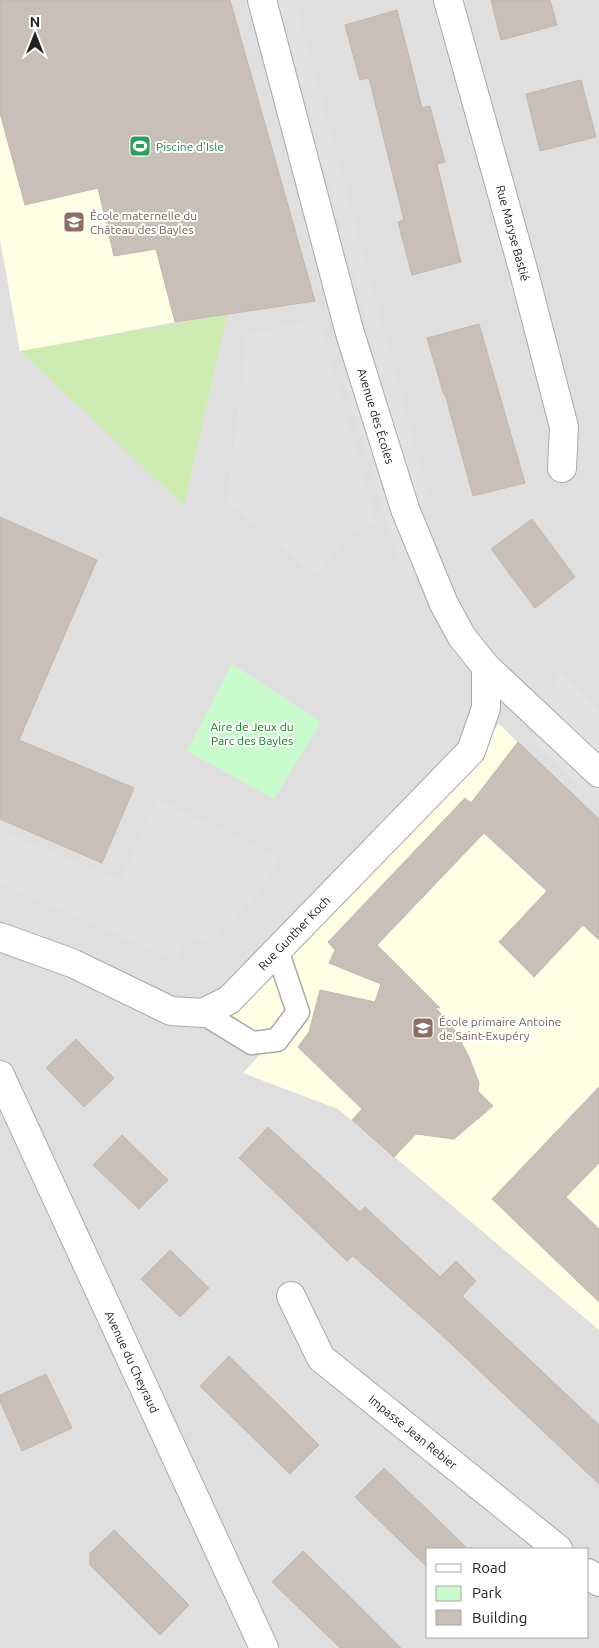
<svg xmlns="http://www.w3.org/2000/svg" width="599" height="1648" font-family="Ubuntu,sans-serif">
  <rect width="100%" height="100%" fill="#f2efe9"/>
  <path fill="#e0dfdf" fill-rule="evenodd" d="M 0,0 L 599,0 L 599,1648 L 0,1648 ZM 428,1549 L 588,1549 L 588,1637 L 428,1637 Z"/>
  <path fill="#ffffe5" d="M 0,113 L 137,179 L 175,322 L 20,352 L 0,239 Z
    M 499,724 L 599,820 L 599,1330 L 338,1109 L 243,1073 L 267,1047 L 227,1009 Z"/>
  <path fill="#cdebb0" d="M 227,315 L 184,506 L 20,351 Z"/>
  <path fill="#c8facc" d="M 232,664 L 321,722 L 274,799 L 187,751 Z"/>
  <path fill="#e2e2e2" d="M 279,0 L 295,0 L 429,498 L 415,503 Z
    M 319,319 L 377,525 L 351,532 L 316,576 L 227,502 L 247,334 Z
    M 353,369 L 417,577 L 399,565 L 345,382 Z
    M 560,671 L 599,709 L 599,752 L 548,704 Z
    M 537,725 L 599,785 L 599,803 L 537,746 Z
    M 157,799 L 280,858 L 251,906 L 245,903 L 230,928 L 221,925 L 214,945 L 187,936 L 177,961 L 0,884 L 0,830 L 121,880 Z"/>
  <path fill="#c7bfb8" stroke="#c4b6ab" d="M 0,0 L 230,0 L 315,301 L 175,322 L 156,249 L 114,256 L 98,188 L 25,205 L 0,113 Z
    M 491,0 L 550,0 L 557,25 L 501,40 Z
    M 397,10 L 422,108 L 430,106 L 436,129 L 445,162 L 437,164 L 461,262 L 412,275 L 398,222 L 404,220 L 369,78 L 360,80 L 345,25 Z
    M 581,80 L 596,137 L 540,151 L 526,94 Z
    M 479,324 L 525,483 L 473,496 L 445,394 L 444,395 L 427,338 Z
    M 0,517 L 97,560 L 19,740 L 134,788 L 102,863 L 0,819 Z
    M 532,519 L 575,577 L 535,608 L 491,549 Z
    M 518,742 L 599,819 L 599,940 L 583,925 L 534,977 L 499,942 L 547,891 L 484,833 L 377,945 L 440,1008 L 435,1007 L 456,1032 L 469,1057 L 479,1083 L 478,1091 L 493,1106 L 454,1139 L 416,1134 L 394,1157 L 352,1120 L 362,1109 L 298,1047 L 309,1032 L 320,990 L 375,1002 L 381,984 L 329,963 L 335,950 L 328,942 L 465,798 L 471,803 Z
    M 76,1039 L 114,1078 L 84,1107 L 46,1068 Z
    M 599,1087 L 599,1163 L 566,1197 L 599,1229 L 599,1302 L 492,1199 Z
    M 268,1127 L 360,1212 L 365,1207 L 440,1277 L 456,1261 L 476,1281 L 462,1296 L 599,1425 L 599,1484 L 433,1327 L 353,1256 L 347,1261 L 239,1158 Z
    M 122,1135 L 168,1180 L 139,1209 L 93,1165 Z
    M 170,1250 L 209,1288 L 180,1317 L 141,1279 Z
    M 229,1356 L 319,1445 L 290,1474 L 200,1386 Z
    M 46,1374 L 72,1428 L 22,1451 L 0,1401 L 0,1395 Z
    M 384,1468 L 430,1512 L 468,1549 L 428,1549 L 428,1568 L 401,1542 L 355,1497 Z
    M 114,1530 L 189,1605 L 160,1635 L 90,1565 L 90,1553 Z
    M 303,1551 L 349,1596 L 401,1648 L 340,1648 L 272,1582 Z"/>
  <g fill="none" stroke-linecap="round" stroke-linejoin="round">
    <g stroke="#a9a9a9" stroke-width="25">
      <path id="service" d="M 203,1013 L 252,1043 L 277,1040 L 298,1012 L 277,950"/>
    </g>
    <g stroke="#a9a9a9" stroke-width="30">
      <path id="minor" d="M 448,0 L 523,269 L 564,427 L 562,468
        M 0,937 L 72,963 L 171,1011 L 203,1013 L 229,1000 L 471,751 L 486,708 L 486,667
        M 0,1075 L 264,1648
        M 291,1296 L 321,1358 L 558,1549
        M 588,1573 L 599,1582"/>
    </g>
    <g stroke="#a9a9a9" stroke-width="30">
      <path id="tertiary" d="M 262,0 L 349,330 L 405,509 L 444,604 L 462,637 L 486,667 L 599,773"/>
    </g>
    <use href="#service" stroke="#fff" stroke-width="22"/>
    <use href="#minor" stroke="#fff" stroke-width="28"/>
    <use href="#tertiary" stroke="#fff" stroke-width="28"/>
  </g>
  <defs>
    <g id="stadium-square" transform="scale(1.125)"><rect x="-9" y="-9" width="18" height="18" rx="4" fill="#2e9e5b" stroke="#fff"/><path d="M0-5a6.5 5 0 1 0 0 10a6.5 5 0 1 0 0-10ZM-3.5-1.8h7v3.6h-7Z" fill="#fff"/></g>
    <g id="school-square" transform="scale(1.125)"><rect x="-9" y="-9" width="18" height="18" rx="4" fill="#8d6e63" stroke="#fff"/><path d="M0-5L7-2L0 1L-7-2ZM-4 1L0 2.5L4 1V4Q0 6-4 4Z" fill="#fff"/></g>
  </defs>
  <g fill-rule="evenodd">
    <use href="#stadium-square" x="140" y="146"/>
    <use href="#school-square" x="74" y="222"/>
    <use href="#school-square" x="423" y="1028"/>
  </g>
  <g text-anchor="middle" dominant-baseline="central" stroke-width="4" stroke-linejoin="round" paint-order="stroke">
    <g font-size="12" fill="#27864d" stroke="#fff" text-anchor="start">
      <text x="156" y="146">Piscine d'Isle</text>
    </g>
    <g font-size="12" fill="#785e54" stroke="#fff" text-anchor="start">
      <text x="90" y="215">École maternelle du<tspan x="90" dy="14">Château des Bayles</tspan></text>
      <text x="439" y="1021">École primaire Antoine<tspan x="439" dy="14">de Saint-Exupéry</tspan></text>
    </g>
    <g font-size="12" fill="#222" stroke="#fff">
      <text transform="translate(513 233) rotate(75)">Rue Maryse Bastié</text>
      <text transform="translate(376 416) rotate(73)">Avenue des Écoles</text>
      <text transform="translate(294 933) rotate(-46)">Rue Gunther Koch</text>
      <text transform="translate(132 1362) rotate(65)">Avenue du Cheyraud</text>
      <text transform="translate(413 1432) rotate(39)">Impasse Jean Rebier</text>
    </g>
    <g font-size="12" fill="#0c8416" stroke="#fff">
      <text x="252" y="726">Aire de Jeux du<tspan x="252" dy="14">Parc des Bayles</tspan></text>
    </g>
  </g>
  <rect x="426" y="1548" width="162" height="90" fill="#ffffff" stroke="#a7a7a7"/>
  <rect x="436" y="1564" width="25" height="8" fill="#ffffff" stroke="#a7a7a7"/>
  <text x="472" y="1573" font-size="15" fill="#222222">Road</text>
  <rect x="436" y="1586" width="25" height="15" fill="#c8facc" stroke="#a7a7a7"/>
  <text x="472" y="1598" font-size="15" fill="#222222">Park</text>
  <rect x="436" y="1610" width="25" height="15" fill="#c7bfb8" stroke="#a7a7a7"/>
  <text x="472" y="1623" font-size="15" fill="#222222">Building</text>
  <g transform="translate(35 35)" stroke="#ffffff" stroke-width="4" paint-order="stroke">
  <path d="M0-4L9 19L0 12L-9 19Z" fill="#222222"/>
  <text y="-8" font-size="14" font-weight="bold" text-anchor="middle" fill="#222222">N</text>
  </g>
</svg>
